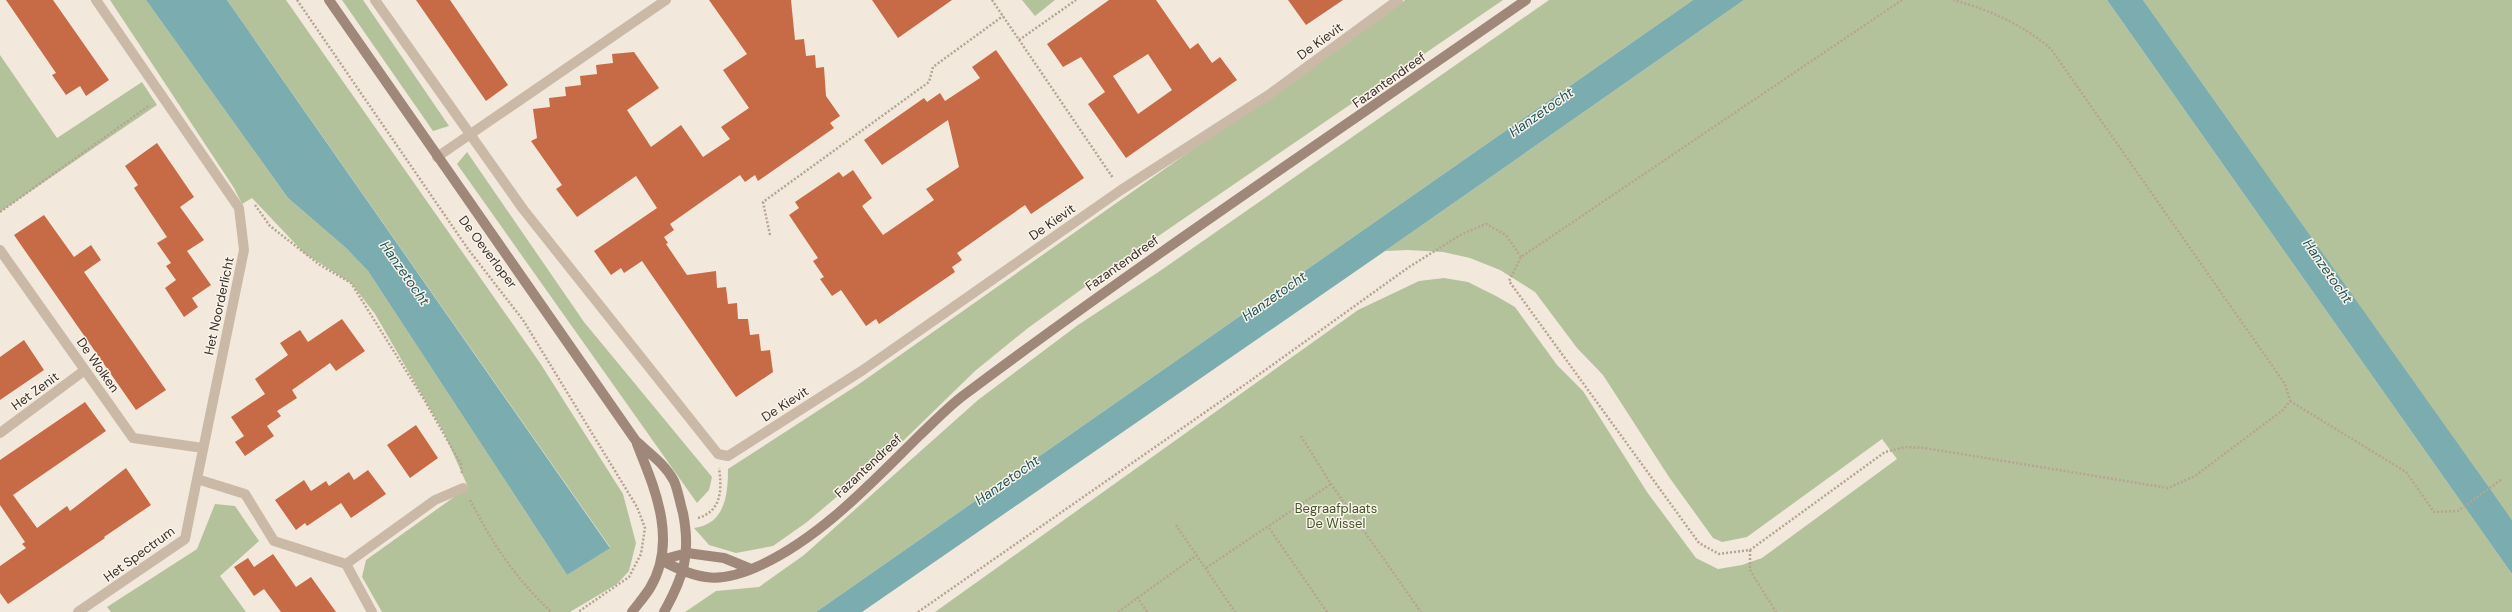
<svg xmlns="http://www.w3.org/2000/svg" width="2512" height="612" font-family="'DM Sans',sans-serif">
  <rect width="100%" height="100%" fill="#f2e9dc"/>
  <path fill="#b4c29c" d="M 110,0 L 146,0 L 288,198 L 346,248 L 368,271 L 567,575 L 610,547 L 227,0 L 286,0 L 540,363 L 623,494 L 636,543 L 629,571 L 617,584 L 570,612 L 382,612 L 362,577 L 366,560 L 468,487 L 444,433 L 375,314 L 351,283 L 304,253 L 252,198 L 242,204 L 234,188 Z
    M 342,0 L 363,0 L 449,126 L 433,131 Z
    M 1022,0 L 1055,0 L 1035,16 Z
    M 1405,0 L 1503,0 L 1100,276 L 1028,328 L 975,371 L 904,440 L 807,522 L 773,546 L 736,553 L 709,545 L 694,528 C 725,524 728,495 728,469 L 859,384 Z
    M 1549,0 L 1693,0 L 816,612 L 685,612 L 716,591 L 759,587 L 804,555 L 978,400 L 1078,325 L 1157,273 Z
    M 1744,0 L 2107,0 L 2512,574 L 2512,612 L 935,612 L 1358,310 L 1419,281 L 1444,278 L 1468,282 L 1496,296 L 1515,307 L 1557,365 L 1583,391 L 1647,492 L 1696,558 L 1718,569 L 1742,565 L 1762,558 L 1897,459 L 1882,439 L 1747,537 L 1722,542 L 1713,538 L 1669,477 L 1603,375 L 1577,348 L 1535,292 L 1500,270 L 1470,258 L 1443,252 L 1408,250 L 1385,251 Z
    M 2143,0 L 2512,0 L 2512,520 L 2490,490 Z
    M 0,55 L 57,138 L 142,82 L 157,105 L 0,212 Z
    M 467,152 L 584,322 L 712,477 L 709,490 L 697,503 L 457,164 Z
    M 215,504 L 235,506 L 259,541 L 220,576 L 246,612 L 111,612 L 107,607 L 197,549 Z"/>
  <path fill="#7bacb0" d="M 146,0 L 227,0 L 610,548 L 567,575 L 368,271 L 346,248 L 288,198 Z
    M 1693,0 L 1744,0 L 1385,251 L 862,612 L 816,612 Z
    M 2107,0 L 2143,0 L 2512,520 L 2512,574 Z"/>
  <path fill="#c76a46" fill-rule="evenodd" d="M 6,0 L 53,0 L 109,80 L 86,96 L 80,86 L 66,95 L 52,75 L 56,73 Z
    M 416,0 L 450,0 L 508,85 L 486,101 Z
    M 709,0 L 791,0 L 795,40 L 804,39 L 806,56 L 815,55 L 816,68 L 824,67 L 826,96 L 840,116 L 830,123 L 834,128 L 758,181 L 755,175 L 745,182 L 740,175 L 704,200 L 670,224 L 674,230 L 664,237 L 668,243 L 666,244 L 687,275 L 716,271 L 717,288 L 726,287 L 728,304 L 737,303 L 738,319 L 748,319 L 750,335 L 759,334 L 761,351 L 770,350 L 773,372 L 736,397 L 642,261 L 624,273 L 621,268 L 611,275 L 594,251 L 657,208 L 636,176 L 577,217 L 556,189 L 562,185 L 531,141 L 537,138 L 533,109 L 550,107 L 549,98 L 566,96 L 565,87 L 581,85 L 580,76 L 597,74 L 596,65 L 613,63 L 612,54 L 634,52 L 659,88 L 627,110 L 651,147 L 681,125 L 703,157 L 730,139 L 721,127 L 749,108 L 723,70 L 747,54 Z
    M 872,0 L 952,0 L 898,38 Z
    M 1109,0 L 1156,0 L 1190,49 L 1198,43 L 1212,63 L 1220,57 L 1237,80 L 1126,158 L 1088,104 L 1105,92 L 1081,57 L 1063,67 L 1047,44 ZM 1148,54 L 1172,90 L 1138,114 L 1113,76 Z
    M 1288,0 L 1343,0 L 1306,25 Z
    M 996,50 L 1084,178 L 1031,214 L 1025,205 L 957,253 L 962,260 L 952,267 L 955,272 L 879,324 L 876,319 L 866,326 L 841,290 L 832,296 L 820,279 L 824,277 L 813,261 L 818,258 L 789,215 L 799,208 L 795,202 L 839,172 L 843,177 L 853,170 L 872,198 L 862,206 L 883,235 L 934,200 L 926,189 L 959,167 L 948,120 L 882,165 L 864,140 L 924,98 L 927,102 L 940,93 L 945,101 L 980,78 L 972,67 Z
    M 157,143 L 194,197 L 180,207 L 204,240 L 187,251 L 211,285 L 192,298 L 198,307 L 184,317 L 165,288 L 176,280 L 166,266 L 171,263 L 157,243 L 167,237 L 134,188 L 138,185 L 125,166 Z
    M 44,215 L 74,257 L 91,245 L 101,260 L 84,272 L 166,390 L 136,410 L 14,235 Z
    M 342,319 L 365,351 L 336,371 L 330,363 L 292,390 L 297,398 L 277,411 L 281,416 L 267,426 L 274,436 L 245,456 L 235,442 L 244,436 L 231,417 L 265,394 L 255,379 L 288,355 L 280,343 L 300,330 L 308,342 Z
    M 24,340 L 44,370 L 0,400 L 0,357 Z
    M 85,402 L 106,431 L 13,495 L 37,528 L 67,506 L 70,511 L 126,468 L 151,505 L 104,537 L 105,538 L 8,604 L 0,593 L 0,566 L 26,548 L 22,544 L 25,542 L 0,505 L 0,460 Z
    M 416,425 L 438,458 L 410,478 L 387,445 Z
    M 368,470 L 386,494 L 351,518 L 341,503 L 307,526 L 305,523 L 296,530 L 275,500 L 304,480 L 311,491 L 326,481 L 329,486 L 349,472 L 354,480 Z
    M 273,554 L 296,587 L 311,577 L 336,612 L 281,612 L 264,589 L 254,596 L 234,567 L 248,558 L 254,567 Z"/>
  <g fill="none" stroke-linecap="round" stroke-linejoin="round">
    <path stroke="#b7a392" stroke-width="2.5" stroke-dasharray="2 2" stroke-linecap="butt" d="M 297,0 L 468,249 L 523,320 L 637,507 L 645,528 L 641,554 L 629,577 L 578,612
      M 992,0 L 1113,178
      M 1902,0 L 1521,257 L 1509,281 L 1699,543 L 1719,554 L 1750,550 L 1885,452 L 1906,447 L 1925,448 L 2168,488 L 2195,476 L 2283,410 L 2290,401 L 2285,384 L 2051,49 C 2022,24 1990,10 1953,0
      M 1019,40 L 1076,0
      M 255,205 L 270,226 L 320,265 L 351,283 L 425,401 L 461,464 L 462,474
      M 0,212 L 150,105
      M 770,235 L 763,202 L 929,82 L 933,67 L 1003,16
      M 2290,401 L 2406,472 L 2434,512 L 2458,511 L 2502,479
      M 1301,436 L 1331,484 L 1421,612
      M 470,500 C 494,546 513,575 551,612
      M 698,518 C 722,511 722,489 719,468
      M 1176,525 L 1235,612
      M 1269,528 L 1327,612
      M 1750,550 L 1750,570 L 1776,612
      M 1206,568 L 1331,484
      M 1137,597 L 1147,612
      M 918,612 L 1250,381 L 1409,267 L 1462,234 L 1486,224 L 1506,235 L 1521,257
      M 1118,612 L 1197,555"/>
    <path stroke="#cbb9a8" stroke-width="10" d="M 96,0 L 239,208 L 244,250 L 197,479 L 245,494 L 274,541 L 346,564 L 372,612
      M 375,0 L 523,209 L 718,454 L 728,456 L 863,370 L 1121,190 L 1270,94 L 1398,0
      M 437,157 L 666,0
      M 0,250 L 133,438 L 203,448
      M 0,433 L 85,370
      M 346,564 L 435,500 L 463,488
      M 78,612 L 185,539 L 197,479"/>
    <path stroke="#9f8879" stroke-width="10" d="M 329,0 L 636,441 C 649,453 665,464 674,481 C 678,490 680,503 683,513 C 691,554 684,576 664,612
      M 661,560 C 699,581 721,584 761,565 C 823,536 873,481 921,434 C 935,421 949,406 964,395 C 1147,258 1338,131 1526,0
      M 661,560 L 687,553 L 724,558 L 751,569
      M 632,612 C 638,604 645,596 650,588 C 678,541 655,489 637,444"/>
  </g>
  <g text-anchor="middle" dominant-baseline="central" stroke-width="3" stroke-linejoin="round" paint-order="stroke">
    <g font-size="13" fill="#382e28" stroke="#faf3e9">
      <text transform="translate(1320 41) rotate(-36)">De Kievit</text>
      <text transform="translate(1389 80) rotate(-35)">Fazantendreef</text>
      <text transform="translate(1052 222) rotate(-35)">De Kievit</text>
      <text transform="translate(488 252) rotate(53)">De Oeverloper</text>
      <text transform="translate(1122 263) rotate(-35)">Fazantendreef</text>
      <text transform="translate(219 306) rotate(-78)">Het Noorderlicht</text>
      <text transform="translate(98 365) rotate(55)">De Wolken</text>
      <text transform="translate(35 391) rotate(-36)">Het Zenit</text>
      <text transform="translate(785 404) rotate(-33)">De Kievit</text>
      <text transform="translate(868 466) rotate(-43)">Fazantendreef</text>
      <text transform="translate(139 554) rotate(-36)">Het Spectrum</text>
    </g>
    <g font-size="13" fill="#45562c" stroke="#faf3e9">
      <text x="1336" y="508">Begraafplaats<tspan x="1336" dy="15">De Wissel</tspan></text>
    </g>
    <g font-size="14" font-style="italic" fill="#1d545a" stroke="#faf3e9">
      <text transform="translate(1541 112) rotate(-35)">Hanzetocht</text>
      <text transform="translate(2328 271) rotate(55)">Hanzetocht</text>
      <text transform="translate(405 273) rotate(55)">Hanzetocht</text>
      <text transform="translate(1274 296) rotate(-35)">Hanzetocht</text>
      <text transform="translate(1007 480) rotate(-35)">Hanzetocht</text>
    </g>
  </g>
</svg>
